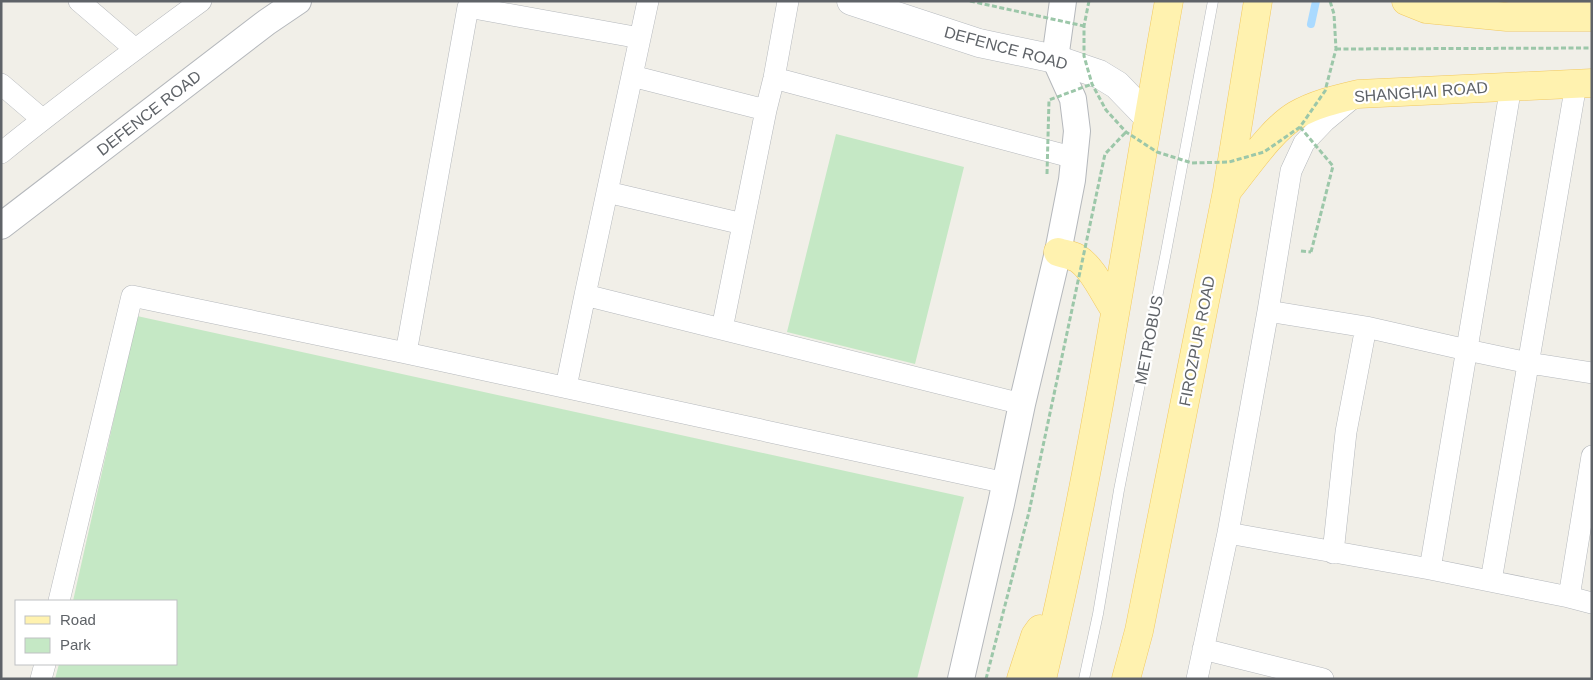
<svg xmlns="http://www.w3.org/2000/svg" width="1593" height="680" font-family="Helvetica,sans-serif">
  <rect width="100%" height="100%" fill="#f1efe8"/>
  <path fill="#c5e8c5" d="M 836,134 L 964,167 L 915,364 L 787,332 Z
    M 137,316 L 964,497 L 917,679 L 55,679 L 59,664 L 176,664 L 176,601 L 73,601 Z"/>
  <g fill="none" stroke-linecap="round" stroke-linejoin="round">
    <path stroke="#aadaff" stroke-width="8" d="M 1311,24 L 1316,1"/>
    <g stroke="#b5b8bc" stroke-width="11">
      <path id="service" d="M 1084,679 L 1098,614 L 1119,490 L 1166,252 L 1213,1"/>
    </g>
    <g stroke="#b5b8bc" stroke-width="22">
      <path id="minor" d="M 79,1 L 135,49
        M 648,1 L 585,295 L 1022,404
        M 632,76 L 766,110
        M 774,78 L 1075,158
        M 1,84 L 42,119
        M 1,153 C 66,100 134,50 201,1
        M 607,192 L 743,224
        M 1268,311 L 1366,327 L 1467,350 L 1529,363 L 1592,373
        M 722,329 L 766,110 L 774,78 L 788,1
        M 406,353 L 1006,483
        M 566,387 L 585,295
        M 1228,533 L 1430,569 L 1569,597 L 1592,603
        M 1333,553 L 1346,432 L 1366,327
        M 1430,569 L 1511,86
        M 1491,581 L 1576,84
        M 1569,597 L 1592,456
        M 59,601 L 132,296 L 406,353 L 468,7 L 640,38
        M 1203,649 L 1323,679
        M 41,679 L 45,664
        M 1197,679 L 1228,533 L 1268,311 L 1291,171 L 1304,143 L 1325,121 L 1354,97"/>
    </g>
    <g stroke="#b5b8bc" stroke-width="28">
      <path id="tertiary" d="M 1,226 L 267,22 L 298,1
        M 961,679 L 1001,504 L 1022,404 L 1058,252 L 1072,180 L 1077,131 L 1073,99 L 1055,59 L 1063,1"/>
    </g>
    <g stroke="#b6babf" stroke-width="29">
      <path id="secondary" d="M 851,1 L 979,43 L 1055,59 L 1099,74 L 1117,85 L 1148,117"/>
    </g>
    <g stroke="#f2c960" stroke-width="29">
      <path id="primary" d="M 1406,1 L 1426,9 L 1507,17 L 1592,17
        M 1228,190 C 1247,167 1271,130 1296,115 C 1315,104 1337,99 1358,94 L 1592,83
        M 1058,252 C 1064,254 1071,255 1077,258 C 1093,268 1104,294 1115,310
        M 1021,679 L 1035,636 L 1040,629
        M 1042,679 C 1096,455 1128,227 1169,1
        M 1126,679 L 1139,631 L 1227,191 L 1258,1"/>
    </g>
    <path stroke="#9cc7a9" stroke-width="3" stroke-dasharray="5 2.5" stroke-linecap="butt" d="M 1336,49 L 1592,48
      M 1301,251 L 1311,252"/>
    <use href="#service" stroke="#fff" stroke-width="10"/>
    <use href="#minor" stroke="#fff" stroke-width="21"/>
    <use href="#tertiary" stroke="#fff" stroke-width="26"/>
    <use href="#secondary" stroke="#fff" stroke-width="28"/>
    <use href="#primary" stroke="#fff2af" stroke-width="28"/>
    <path stroke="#9cc7a9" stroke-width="3" stroke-dasharray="5 2.5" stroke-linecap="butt" d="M 970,1 L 1084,26
      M 1089,1 L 1084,26 L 1084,56 L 1092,84 L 1106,110 L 1126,132 L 1157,152 L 1192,163 L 1229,162 L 1264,152 L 1300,127 L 1325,91 L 1336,49 L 1334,14 L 1330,1
      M 1300,127 L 1333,166 L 1311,252
      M 1047,174 L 1049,100 L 1092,84
      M 986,679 L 1029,512 L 1105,154 L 1126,132"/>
  </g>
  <g text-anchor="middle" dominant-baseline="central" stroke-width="4.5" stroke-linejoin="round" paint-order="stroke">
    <g font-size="16" fill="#5f6368" stroke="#fff">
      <text transform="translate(1006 48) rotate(15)">DEFENCE ROAD</text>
      <text transform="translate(1421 92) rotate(-4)">SHANGHAI ROAD</text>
      <text transform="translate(149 113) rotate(-38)">DEFENCE ROAD</text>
      <text transform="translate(1149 340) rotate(-79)">METROBUS</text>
      <text transform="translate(1197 341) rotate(-79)">FIROZPUR ROAD</text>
    </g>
  </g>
  <rect width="1593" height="680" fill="none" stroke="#5f6368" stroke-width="5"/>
  <rect x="15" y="600" width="162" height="65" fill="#ffffff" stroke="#bfc1c3"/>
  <rect x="25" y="616" width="25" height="8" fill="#fff2af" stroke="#bfc1c3"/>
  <text x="60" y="625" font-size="15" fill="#5f6368">Road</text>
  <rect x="25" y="638" width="25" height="15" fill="#c5e8c5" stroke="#bfc1c3"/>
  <text x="60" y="650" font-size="15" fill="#5f6368">Park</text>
</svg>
